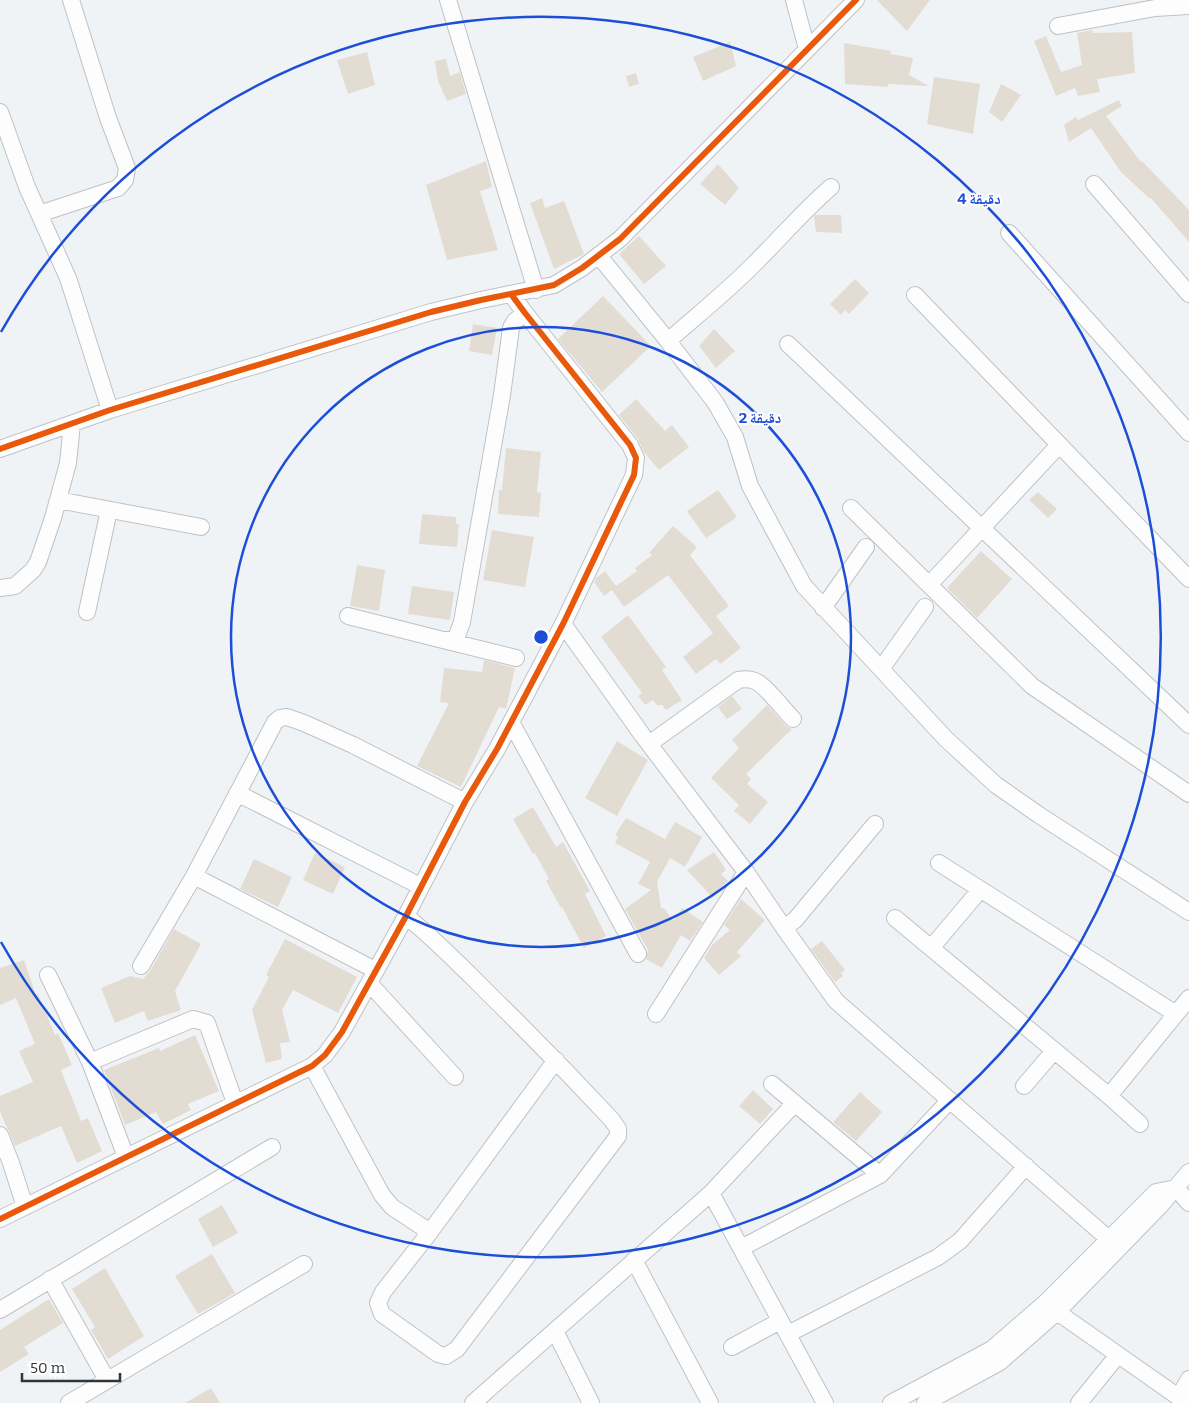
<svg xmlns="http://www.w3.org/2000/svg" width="1189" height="1403" font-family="Bitter,'Noto Naskh Arabic',serif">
  <rect width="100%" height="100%" fill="#f0f3f6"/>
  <path fill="#e3dcd3" d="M 877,0 L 930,0 L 907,31 Z
    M 1092,30 L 1093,33 L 1132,32 L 1135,73 L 1097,79 L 1100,92 L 1078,96 L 1075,88 L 1056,96 L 1034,41 L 1046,36 L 1061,72 L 1082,65 L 1077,33 Z
    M 730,42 L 736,66 L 703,81 L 693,57 Z
    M 844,43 L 891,51 L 890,54 L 913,58 L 909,75 L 929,86 L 888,84 L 888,87 L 845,84 Z
    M 367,52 L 375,85 L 348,94 L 337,60 Z
    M 446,59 L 450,76 L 460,72 L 466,94 L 447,101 L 438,81 L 435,61 Z
    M 636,73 L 639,84 L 629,87 L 626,76 Z
    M 934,77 L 980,84 L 973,134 L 927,124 Z
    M 1001,84 L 1021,95 L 1002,122 L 989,112 Z
    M 1119,100 L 1122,106 L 1106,116 L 1141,162 L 1142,161 L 1189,210 L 1189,242 L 1151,198 L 1150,199 L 1121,172 L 1091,128 L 1069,142 L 1064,125 L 1076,117 L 1078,120 Z
    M 486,161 L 492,187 L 480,191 L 498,250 L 447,260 L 426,185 Z
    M 718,164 L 739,188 L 725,205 L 700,184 Z
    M 542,198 L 545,208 L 564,201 L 584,254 L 554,269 L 530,203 Z
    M 815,215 L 841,215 L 842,233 L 816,232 L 814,217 Z
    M 639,236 L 666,266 L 644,284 L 619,254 Z
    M 855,279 L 869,293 L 849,314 L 845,310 L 841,315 L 830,304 Z
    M 603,296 L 651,346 L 602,392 L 558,339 Z
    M 473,324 L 497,328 L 492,355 L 469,351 Z
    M 714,329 L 735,351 L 716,368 L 699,346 Z
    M 636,399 L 665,431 L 672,425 L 689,447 L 659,470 L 644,452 L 638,439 L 619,415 Z
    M 506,448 L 541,452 L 537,492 L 541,493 L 539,517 L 498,514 L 499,490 L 502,490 Z
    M 718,490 L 737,517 L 706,538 L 687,511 Z
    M 1038,492 L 1057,509 L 1048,518 L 1029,500 Z
    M 422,514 L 456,517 L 456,524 L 459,524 L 457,547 L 419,544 Z
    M 673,526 L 697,547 L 690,555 L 729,606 L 716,616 L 741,648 L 720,664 L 716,659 L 696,674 L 683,657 L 713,633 L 668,575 L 624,607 L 612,590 L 604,596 L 594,582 L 596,578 L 605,571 L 616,586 L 637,571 L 635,568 L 652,555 L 649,553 Z
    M 492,530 L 534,537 L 525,587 L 483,580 Z
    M 981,551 L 1012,579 L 977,618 L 947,588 Z
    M 357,565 L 385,570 L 379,611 L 350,606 Z
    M 412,586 L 454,592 L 450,620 L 408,614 Z
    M 628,615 L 666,667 L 662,670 L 682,700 L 666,710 L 662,705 L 657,705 L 653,700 L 645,705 L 638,696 L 642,693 L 601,637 Z
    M 484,660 L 515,668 L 506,709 L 499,707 L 461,787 L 417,766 L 449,703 L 440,702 L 444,668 L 482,672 Z
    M 732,696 L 742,709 L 727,719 L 718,707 Z
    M 767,705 L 786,726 L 792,729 L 746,774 L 751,779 L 747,784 L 768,802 L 750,824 L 734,811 L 739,805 L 711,778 L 739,748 L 732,740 Z
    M 617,741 L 648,760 L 617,816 L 585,798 Z
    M 533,807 L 556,847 L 563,842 L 590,891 L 585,894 L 606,936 L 584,948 L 562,907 L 561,908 L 546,881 L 549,879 L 535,853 L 533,854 L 513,819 Z
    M 626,818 L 665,839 L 675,822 L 702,837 L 685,867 L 670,858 L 657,882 L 661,908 L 665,909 L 673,921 L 682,908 L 703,922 L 690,941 L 681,935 L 662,968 L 646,959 L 648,950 L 625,909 L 651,890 L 638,884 L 650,862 L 615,843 L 618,837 L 615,835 Z
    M 714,852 L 726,870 L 721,874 L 728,881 L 711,896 L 687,870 Z
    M 315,853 L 345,867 L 333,894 L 303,880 Z
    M 254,859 L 292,877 L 278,907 L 240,889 Z
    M 741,899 L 765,920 L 737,952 L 741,956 L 719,975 L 704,958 L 712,945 L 730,930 L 724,925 Z
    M 174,929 L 201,944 L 175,991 L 181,1010 L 148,1021 L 144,1011 L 115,1023 L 101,988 L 130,976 L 143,979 L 150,971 Z
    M 285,939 L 357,977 L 338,1013 L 293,990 L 282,1010 L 290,1042 L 280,1043 L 282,1059 L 266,1063 L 252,1010 L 269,977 L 266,975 Z
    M 822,941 L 845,970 L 841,973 L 843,976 L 835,982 L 811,949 Z
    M 24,960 L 36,995 L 38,994 L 55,1035 L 58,1033 L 72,1065 L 61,1070 L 81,1121 L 88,1118 L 102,1151 L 77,1163 L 61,1126 L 15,1146 L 0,1112 L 0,1096 L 33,1082 L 19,1051 L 35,1044 L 16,998 L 0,1005 L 0,968 Z
    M 195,1035 L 219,1091 L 188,1104 L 191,1110 L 163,1124 L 156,1112 L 125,1125 L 104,1070 L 159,1048 L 160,1051 Z
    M 753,1090 L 773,1109 L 760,1124 L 739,1106 Z
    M 860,1092 L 882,1112 L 856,1141 L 833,1122 Z
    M 222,1205 L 238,1233 L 213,1247 L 198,1219 Z
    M 212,1254 L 235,1293 L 198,1314 L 175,1276 Z
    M 105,1268 L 144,1336 L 108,1359 L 91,1330 L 95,1327 L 72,1289 Z
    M 49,1299 L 63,1323 L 24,1347 L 29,1354 L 0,1372 L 0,1330 Z
    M 211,1388 L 220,1403 L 185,1403 Z"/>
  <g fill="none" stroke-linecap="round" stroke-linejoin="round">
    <g stroke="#bec2c4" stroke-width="18">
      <path id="minor" d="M 448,0 L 536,290
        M 794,0 L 807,49
        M 1058,26 L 1155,8 L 1189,6
        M 0,112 L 27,187 L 68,278 L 110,410
        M 1094,184 L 1189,294
        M 39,214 L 118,188 L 125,180 L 127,168 L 108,118 L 71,0
        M 1009,233 L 1189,433
        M 599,256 L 668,341 L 715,402 L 735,437 L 750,486 L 804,586 L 946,739 L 996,785 L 1039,815 L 1189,912
        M 915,295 L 1189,579
        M 668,341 C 695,317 724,294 749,269 C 777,242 802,212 831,187
        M 788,344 L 1189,725
        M 0,449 L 110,410 L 431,312 L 481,300 L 554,285 L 582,268 L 620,239 L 856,0
        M 58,500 L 201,527
        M 851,508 L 1032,686 L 1189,794
        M 929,585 L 1059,445
        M 0,588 L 15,586 L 33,570 L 38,562 L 53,518 L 68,463 L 72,424
        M 823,608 L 866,547
        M 87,612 L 109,510
        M 348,616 L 443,640 L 453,640 L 457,636 L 462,622 L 502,395 L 511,328 L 515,321 L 525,313
        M 563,624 L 643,736 L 746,872 L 784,928 L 795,920 L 875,824
        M 443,640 L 516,658
        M 881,669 L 925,607
        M 511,722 L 638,954
        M 649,744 L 738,680 C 743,679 750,679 755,681 C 765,685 784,710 793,719
        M 237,793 L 420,886
        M 939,863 L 1176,1014
        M 194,876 L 375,970
        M 406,916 C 437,941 464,969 492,997 C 533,1037 573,1078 612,1120 L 618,1129 L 618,1136 L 457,1349 L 446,1356 L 438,1354 L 382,1314 L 378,1303 L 383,1292 L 430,1232 L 556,1060
        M 895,918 L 1109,1096 L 1140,1124
        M 784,928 L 836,1001 L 1119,1248
        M 931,948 L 980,890
        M 141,966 L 194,876 L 275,722 L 280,718 L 287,717 L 304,723 L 353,745 L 465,802
        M 48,975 L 90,1062 L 126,1157
        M 369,983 L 455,1077
        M 656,1014 L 746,872
        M 90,1062 L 193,1019 L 207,1023 L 235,1103
        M 312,1066 L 382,1195 L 392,1207 L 430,1232
        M 772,1084 L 880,1175
        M 1024,1086 L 1054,1051
        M 1109,1096 L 1189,998
        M 0,1135 L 11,1163 L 25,1207
        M 1176,1188 L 1189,1203
        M 711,1193 L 825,1403
        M 0,1219 L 312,1066 L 325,1055 L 342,1032 L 406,916 L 465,802 L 497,749 L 563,624 L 634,475 L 636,458 L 630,445 L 525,313 L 511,294
        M 741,1248 L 880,1175 L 950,1100
        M 634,1260 L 710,1403
        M 50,1279 L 107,1380
        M 1050,1307 L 1187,1403
        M 0,1310 L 272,1147
        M 555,1331 L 591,1403
        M 788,1334 L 938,1257 L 960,1241 L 1026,1166
        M 732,1347 L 780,1321
        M 1179,1397 L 1189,1379
        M 69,1403 L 304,1264
        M 473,1403 L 711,1193 L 795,1103
        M 891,1403 L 992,1349 L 1045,1303 L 1156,1192 L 1176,1188
        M 925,1403 L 1000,1362 L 1057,1312 L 1160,1206 L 1189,1172
        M 1079,1403 L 1118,1355"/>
    </g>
    <use href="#minor" stroke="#fdfdfe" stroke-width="16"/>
    <g stroke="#fff" stroke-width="9">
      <path id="cycleway" d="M 0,449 L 110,410 L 431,312 L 481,300 L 554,285 L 582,268 L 620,239 L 856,0
        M 0,1219 L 312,1066 L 325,1055 L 342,1032 L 406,916 L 465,802 L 497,749 L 563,624 L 634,475 L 636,458 L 630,445 L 525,313 L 511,294"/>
    </g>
    <use href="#cycleway" stroke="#e8590c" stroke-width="6"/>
  </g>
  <g fill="none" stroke="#1d4ed8" stroke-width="2.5">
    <circle cx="541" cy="637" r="310"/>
    <path d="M1 332A620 620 0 1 1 1 942"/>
  </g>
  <circle cx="541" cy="637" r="8" fill="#1d4ed8" stroke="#fff" stroke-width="2.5"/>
  <g font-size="15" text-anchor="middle" font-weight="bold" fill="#1d4ed8" stroke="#fff" stroke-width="4" stroke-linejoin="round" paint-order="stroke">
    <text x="979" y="204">4 دقيقة</text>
    <text x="760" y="423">2 دقيقة</text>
  </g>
  <path d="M22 1373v8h98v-8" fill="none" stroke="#323537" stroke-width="2.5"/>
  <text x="30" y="1373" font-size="15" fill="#323537" stroke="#ffffff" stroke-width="4" paint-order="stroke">50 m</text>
</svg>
